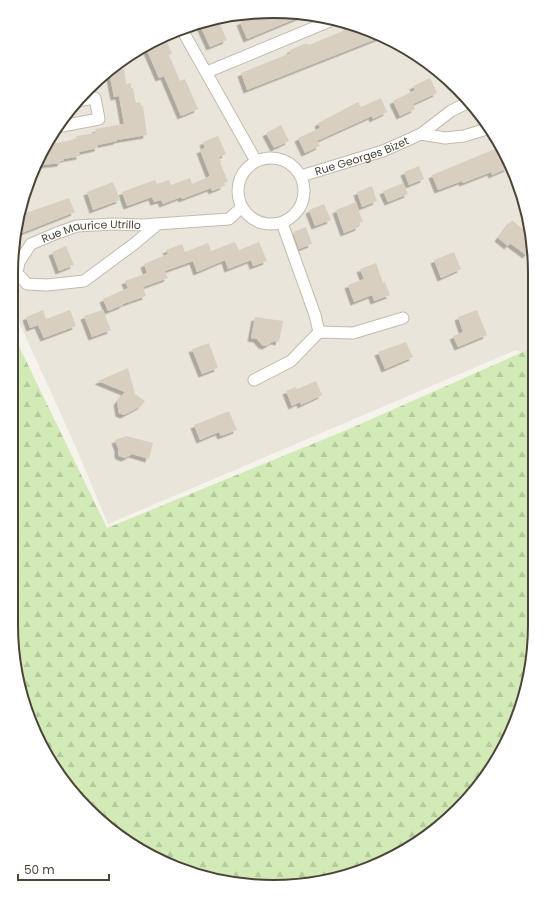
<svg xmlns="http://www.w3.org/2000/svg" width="546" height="898" font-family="Poppins,sans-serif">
  <defs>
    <pattern id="forest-firs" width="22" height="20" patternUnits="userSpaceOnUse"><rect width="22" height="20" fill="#d2eab5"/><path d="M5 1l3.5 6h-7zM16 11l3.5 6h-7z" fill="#b6ca9c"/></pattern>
    <filter id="shadow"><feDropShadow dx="-3.5" dy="3.5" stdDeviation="0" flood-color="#0004"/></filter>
  </defs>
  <rect width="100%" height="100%" fill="#f6f3ec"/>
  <path fill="#eae5da" d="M 290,12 L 341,20 L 389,38 L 432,65 L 470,100 L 500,142 L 526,205 L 534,256 L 534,354 L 530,356 L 516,350 L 108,524 L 74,443 L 13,309 L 13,239 L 31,173 L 65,114 L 100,76 L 142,46 L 189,25 L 239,13 Z"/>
  <path fill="url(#forest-firs)" d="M 13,334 L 107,528 L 349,429 L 534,347 L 533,659 L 515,725 L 481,784 L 432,833 L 357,873 L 273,887 L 189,873 L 127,843 L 65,784 L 25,709 L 11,625 Z"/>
  <path fill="#d8cfc1" filter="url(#shadow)" d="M 264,12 L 290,12 L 307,14 L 247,39 L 240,22 Z
    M 217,18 L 227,40 L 210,47 L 199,23 Z
    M 346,22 L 384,36 L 247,90 L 241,73 L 291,53 L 290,50 L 304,44 L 308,44 L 309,45 L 345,30 L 348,28 Z
    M 166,39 L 172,54 L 169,55 L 180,81 L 185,79 L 198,109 L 181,116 L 164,76 L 159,78 L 146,48 Z
    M 124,69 L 126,84 L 131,83 L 131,88 L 133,88 L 136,103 L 140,102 L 141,106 L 143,106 L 147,135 L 117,140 L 117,141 L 98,145 L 98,148 L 79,152 L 80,156 L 64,159 L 64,160 L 61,161 L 61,163 L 42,165 L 40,156 L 47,145 L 77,139 L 76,136 L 96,133 L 95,129 L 124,124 L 119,96 L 114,97 L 109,72 Z
    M 430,78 L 437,93 L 413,104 L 415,109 L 400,116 L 393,101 L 415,90 L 413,86 Z
    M 381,98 L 387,112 L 373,119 L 372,116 L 317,141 L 320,146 L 305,153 L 298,138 L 320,128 L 318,123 L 358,102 L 361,107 Z
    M 281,125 L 289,141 L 274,148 L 266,133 Z
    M 218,136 L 226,154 L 219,157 L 221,162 L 220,162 L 228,182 L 223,183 L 224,186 L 212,191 L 211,188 L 182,199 L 181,197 L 163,204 L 161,200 L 154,202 L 152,197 L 127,206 L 122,192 L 138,186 L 155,180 L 157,184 L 169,180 L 171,185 L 190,178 L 192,184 L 210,176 L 200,150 L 205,148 L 203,142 Z
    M 502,146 L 509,164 L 507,165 L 508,168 L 492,175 L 491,172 L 463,183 L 462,181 L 438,190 L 432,175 Z
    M 419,166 L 424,179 L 409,185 L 404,172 Z
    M 113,182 L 120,200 L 93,210 L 87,192 Z
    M 403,183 L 408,194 L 388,202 L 383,191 Z
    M 372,186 L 377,201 L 362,207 L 357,192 Z
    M 69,198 L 75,212 L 14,236 L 20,215 Z
    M 356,202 L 363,222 L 359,223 L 359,227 L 344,233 L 336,210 Z
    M 324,204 L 331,220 L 315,226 L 309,210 Z
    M 512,220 L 525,231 L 524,232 L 532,239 L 533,247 L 526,255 L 510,243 L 508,246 L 498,238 Z
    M 306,227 L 312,244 L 299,249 L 293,232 Z
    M 235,242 L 239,250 L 259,242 L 267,261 L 253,266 L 251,260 L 228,269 L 225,260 L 197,272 L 193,261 L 165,271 L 168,278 L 143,287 L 146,296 L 123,304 L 123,305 L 108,311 L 103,299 L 128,288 L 125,281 L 147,273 L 144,264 L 168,254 L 166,250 L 182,244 L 185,252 L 208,243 L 211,251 Z
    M 66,246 L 74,265 L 59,271 L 52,252 Z
    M 454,252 L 461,269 L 441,278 L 434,260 Z
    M 376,263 L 383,283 L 385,282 L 390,295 L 374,301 L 372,295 L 354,302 L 348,285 L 364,279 L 360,269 Z
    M 43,310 L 46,319 L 70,310 L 76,326 L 44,338 L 38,325 L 30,328 L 26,317 Z
    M 103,310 L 111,330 L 92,337 L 84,316 Z
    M 477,310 L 487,335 L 458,347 L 453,336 L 463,332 L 458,317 Z
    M 255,317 L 283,321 L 279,342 L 274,341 L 266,346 L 262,345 L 257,339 L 251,338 Z
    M 406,342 L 413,357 L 385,369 L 378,352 Z
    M 209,343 L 218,368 L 202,374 L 192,349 Z
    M 128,368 L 135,394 L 145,401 L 141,406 L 124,415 L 119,413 L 117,402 L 125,392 L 98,381 Z
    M 316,381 L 322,395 L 301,405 L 300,402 L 292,406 L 286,391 L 296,387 L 297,389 Z
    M 229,411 L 237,430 L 221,436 L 219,432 L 200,440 L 194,425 Z
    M 126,436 L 153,443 L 149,459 L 132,454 L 125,458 L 119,456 L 118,453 L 118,448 L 115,440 Z"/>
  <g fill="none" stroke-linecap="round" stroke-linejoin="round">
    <g stroke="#c2bbae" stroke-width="13">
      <g id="minor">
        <path d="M 181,28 L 256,161"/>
        <path d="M 207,72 L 335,19"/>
        <path d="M 57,127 L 99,119 L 95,98 L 77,101"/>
        <path d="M 421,134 L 445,138 L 464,136 L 490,128"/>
        <circle cx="271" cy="191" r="33"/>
        <path id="s1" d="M 301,176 L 383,151 L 421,134 L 451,111 L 471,101"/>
        <path d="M 282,223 L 315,315 L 319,332"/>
        <path id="s2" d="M 158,224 L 134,244 L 84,281 L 47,285 L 27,284 L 17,273 L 19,262 L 31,244 L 57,233 L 77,226 L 113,224 L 142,225 L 229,219 L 242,207"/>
        <path d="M 254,380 L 291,361 L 319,332 L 353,333 L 403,318"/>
      </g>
    </g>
    <use href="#minor" stroke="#fff" stroke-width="11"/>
  </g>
  <g text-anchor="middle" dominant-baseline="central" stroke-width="3.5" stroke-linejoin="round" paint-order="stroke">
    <g font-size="11" fill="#4b4439" stroke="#fff">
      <text stroke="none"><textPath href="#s1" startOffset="64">Rue Georges Bizet</textPath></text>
      <text stroke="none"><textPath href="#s2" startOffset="261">Rue Maurice Utrillo</textPath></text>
    </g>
  </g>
  <path d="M0 0H546V898H0ZM273 18H273A255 255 0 0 1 528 273V625A255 255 0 0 1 273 880H273A255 255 0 0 1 18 625V273A255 255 0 0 1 273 18Z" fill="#fff" fill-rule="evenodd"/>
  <path fill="none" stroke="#4b4439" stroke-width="2" d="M273 18H273A255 255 0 0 1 528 273V625A255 255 0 0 1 273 880H273A255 255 0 0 1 18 625V273A255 255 0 0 1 273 18Z"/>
  <path d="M18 874v6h91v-6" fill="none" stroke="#4b4439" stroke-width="2"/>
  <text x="24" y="874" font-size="12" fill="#4b4439" stroke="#ffffff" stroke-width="3" paint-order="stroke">50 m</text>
</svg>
